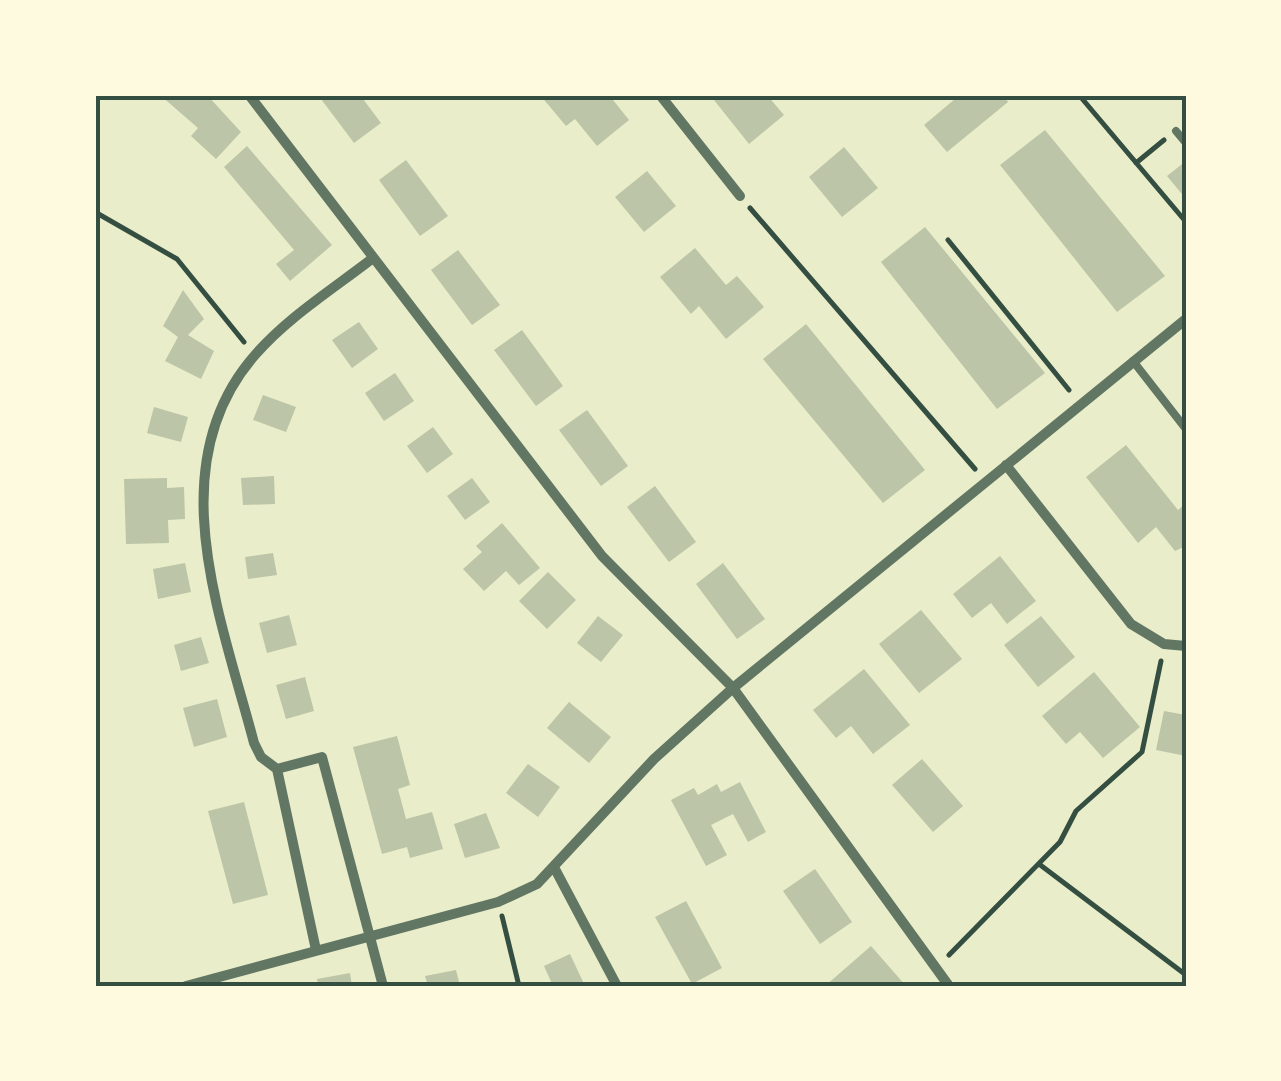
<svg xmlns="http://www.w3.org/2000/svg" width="1281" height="1081" font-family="Karla,sans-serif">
  <rect width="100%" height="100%" fill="#e9edc9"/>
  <path fill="#bcc5a7" d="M 160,95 L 207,95 L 241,132 L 216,159 L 191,136 L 198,128 Z
    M 318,95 L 360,95 L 381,123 L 354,143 Z
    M 540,95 L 609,95 L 629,120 L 597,146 L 575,119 L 566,126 Z
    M 710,95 L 767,95 L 784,115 L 749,144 Z
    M 952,95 L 1003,95 L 1008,102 L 947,152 L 924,125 L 955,99 Z
    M 1045,130 L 1165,276 L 1117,312 L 1000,165 Z
    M 247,146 L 332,245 L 290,281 L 276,264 L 294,250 L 224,167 Z
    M 844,147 L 878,188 L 842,217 L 809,177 Z
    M 406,160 L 448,216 L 420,236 L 379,180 Z
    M 1186,161 L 1186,199 L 1167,176 Z
    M 647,171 L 676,206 L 644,232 L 615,197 Z
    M 925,227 L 1045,373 L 997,409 L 881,262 Z
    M 695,248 L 726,285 L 737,276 L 764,307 L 726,339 L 699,306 L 691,314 L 660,277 Z
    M 458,250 L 500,305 L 472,325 L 431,270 Z
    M 183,290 L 204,319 L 188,335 L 214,351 L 201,379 L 165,361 L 178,337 L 163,326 Z
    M 359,322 L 378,349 L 352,368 L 332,340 Z
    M 806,324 L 925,470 L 883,503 L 763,359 Z
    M 522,330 L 563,386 L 536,406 L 494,350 Z
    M 395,373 L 414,401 L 384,421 L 365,393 Z
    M 263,395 L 296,407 L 286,432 L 253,420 Z
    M 154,407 L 188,417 L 181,442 L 147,433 Z
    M 587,410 L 628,466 L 601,486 L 559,430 Z
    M 433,427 L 453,454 L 427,473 L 407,446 Z
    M 1126,445 L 1178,510 L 1186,503 L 1186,546 L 1175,551 L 1156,527 L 1138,543 L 1086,477 Z
    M 274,476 L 275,504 L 243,505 L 241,478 Z
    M 167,478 L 167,488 L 184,487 L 185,519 L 168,520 L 169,543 L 126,544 L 124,479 Z
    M 472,478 L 490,502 L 465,520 L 447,496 Z
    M 655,486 L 696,542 L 669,562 L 627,507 Z
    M 502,523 L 540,568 L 519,585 L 506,571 L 484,591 L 463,569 L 482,552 L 476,546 Z
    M 273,553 L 277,575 L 248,579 L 245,557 Z
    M 1000,556 L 1036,601 L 1007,624 L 991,603 L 972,618 L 953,594 Z
    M 185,563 L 191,592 L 158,599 L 153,569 Z
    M 723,563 L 765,619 L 737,639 L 696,584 Z
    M 548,572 L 576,600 L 547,629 L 519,601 Z
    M 921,610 L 962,659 L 919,693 L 879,644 Z
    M 289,615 L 297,645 L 267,653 L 259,623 Z
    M 598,616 L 623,635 L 601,662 L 577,643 Z
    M 1041,616 L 1075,657 L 1038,687 L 1004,645 Z
    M 201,637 L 209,663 L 181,671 L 174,645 Z
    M 864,669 L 910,725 L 873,754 L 851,726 L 836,738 L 813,710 Z
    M 1094,672 L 1140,727 L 1103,758 L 1080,732 L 1066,744 L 1042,716 Z
    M 305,677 L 314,711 L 286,719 L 276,685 Z
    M 217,699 L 227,737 L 194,747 L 183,708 Z
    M 569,702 L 611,737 L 589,763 L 547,728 Z
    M 1164,711 L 1186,715 L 1186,756 L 1156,750 Z
    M 397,736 L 410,785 L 398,789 L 406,819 L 432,812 L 443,849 L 410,858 L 407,847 L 382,854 L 353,747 Z
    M 922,759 L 963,806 L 933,832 L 892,785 Z
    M 528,764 L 560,787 L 538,817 L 506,793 Z
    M 740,782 L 766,832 L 748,842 L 733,814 L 711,825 L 727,855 L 706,866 L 671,800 L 694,788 L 698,795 L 717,784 L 721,792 Z
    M 244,802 L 268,895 L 233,904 L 208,811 Z
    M 486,813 L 500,848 L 465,858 L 454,824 Z
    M 815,869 L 852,922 L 820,944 L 783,891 Z
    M 686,901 L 722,968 L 692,984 L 655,917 Z
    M 871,946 L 906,986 L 825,986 Z
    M 570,954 L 585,986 L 553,986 L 544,966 Z
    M 456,970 L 460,986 L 428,986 L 425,976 Z
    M 350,973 L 352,986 L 318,986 L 317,979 Z"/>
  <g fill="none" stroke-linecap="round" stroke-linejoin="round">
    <path stroke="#344e41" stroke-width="5" d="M 1079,95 L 1186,222
      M 1136,163 L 1164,140
      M 750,208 L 975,469
      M 95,212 L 177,259 L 244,342
      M 948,240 L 1069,390
      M 1039,864 L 1186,975
      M 502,916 L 519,986
      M 949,955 L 1060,842 L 1076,811 L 1142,752 L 1161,661"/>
    <path stroke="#617663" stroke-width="8" d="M 1176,131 L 1186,143
      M 1133,361 L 1186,429"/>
    <path stroke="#617663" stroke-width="10" d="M 249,95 L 602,556 L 733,688 L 949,986
      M 660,95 L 740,196
      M 1006,465 L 1131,624 L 1164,644 L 1186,646
      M 277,769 L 261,757 L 254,743 C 222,620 158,465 255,355 C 288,317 333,289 373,258
      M 555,869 L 617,986
      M 316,950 L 277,769 L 322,757 L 383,986
      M 186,986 L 498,902 L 537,884 L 654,759 L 733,688 L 1186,319"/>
  </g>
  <rect width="1281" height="1081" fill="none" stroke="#fefae0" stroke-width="195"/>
  <rect x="98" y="98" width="1086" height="886" fill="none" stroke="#344e41" stroke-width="4"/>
</svg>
